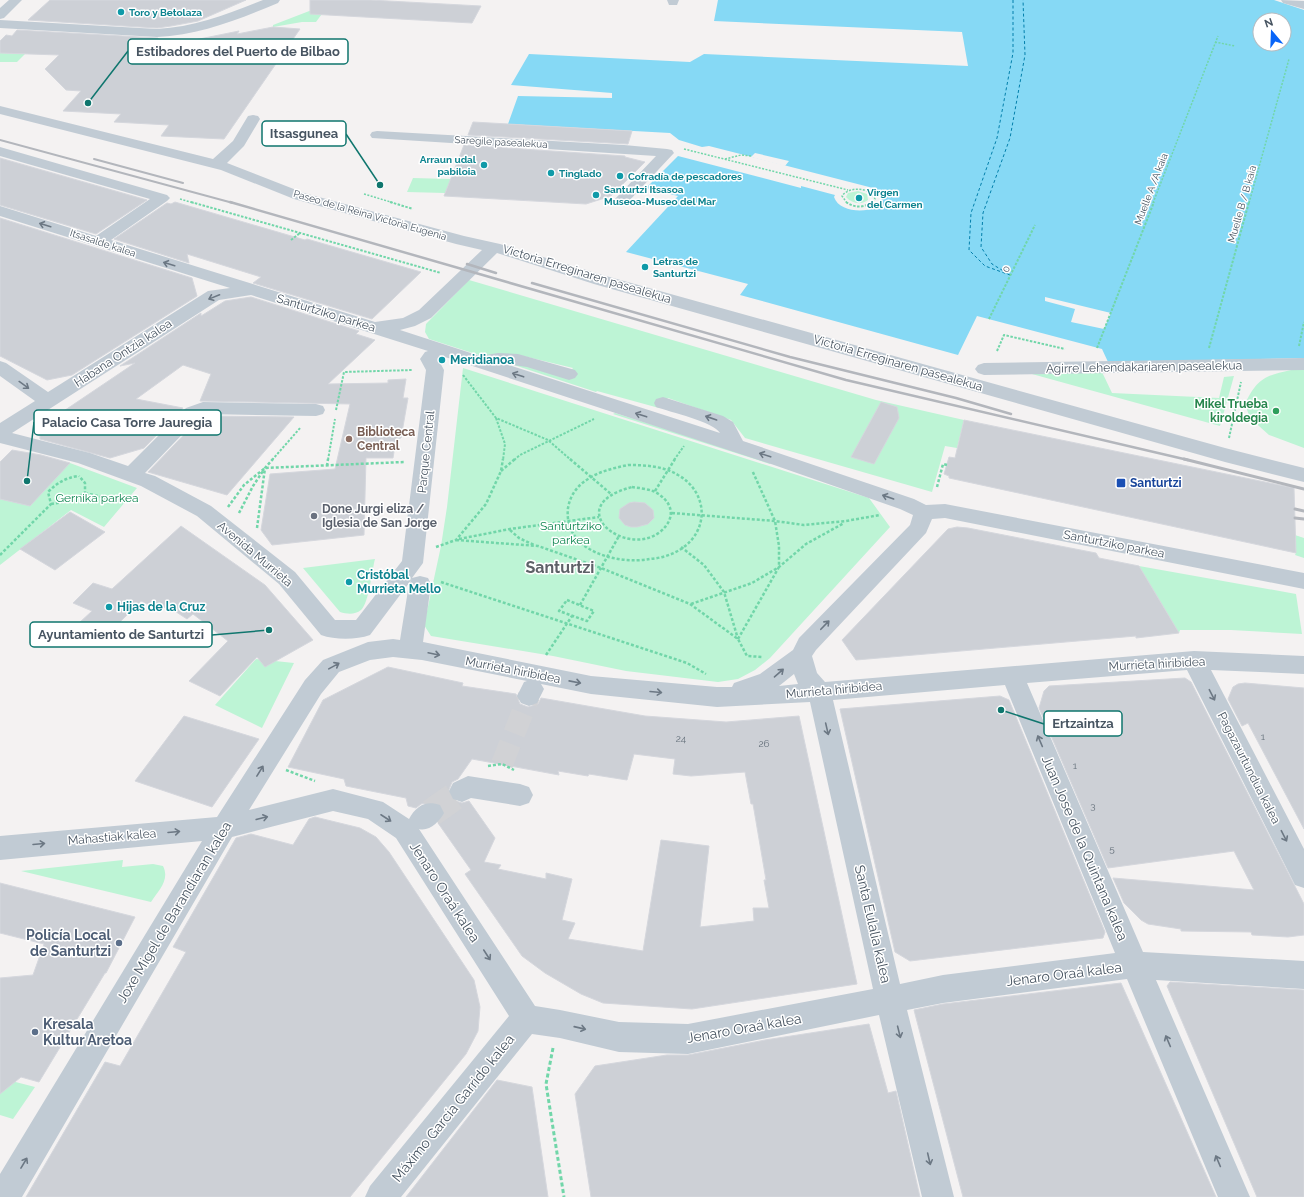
<svg xmlns="http://www.w3.org/2000/svg" width="1304" height="1197" font-family="Raleway,sans-serif">
  <rect width="100%" height="100%" fill="#f4f2f2"/>
  <path fill="#bdf4d5" d="M 330,3 L 316,22 L 302,22 L 273,27 L 273,25 Z
    M 0,53 L 25,54 L 17,62 L 0,62 Z
    M 413,178 L 451,179 L 445,193 L 407,192 Z
    M 858,191 L 867,194 L 868,200 C 862,205 852,204 846,197 L 848,193 Z
    M 469,280 L 876,400 L 964,420 L 957,448 L 945,446 L 932,492 L 745,438 L 731,420 L 668,398 L 659,408 L 597,391 L 596,392 L 502,361 L 513,360 L 566,377 L 573,368 L 515,354 L 485,357 L 429,339 L 425,332 L 426,324 Z
    M 463,368 L 869,498 L 890,527 L 770,658 L 755,670 L 738,679 L 718,682 L 626,671 L 553,656 L 431,636 L 424,625 L 441,546 L 447,507 Z
    M 1291,370 L 1304,370 L 1304,448 L 1269,435 L 1250,418 L 1245,404 C 1257,379 1264,376 1291,370 Z
    M 1102,372 L 1112,393 L 1219,398 L 1224,377 L 1234,376 L 1220,426 L 1032,374 Z
    M 615,413 L 771,462 L 770,464 L 613,414 Z
    M 70,463 L 137,488 L 104,527 L 71,510 L 0,565 L 0,499 L 27,505 Z
    M 1295,535 L 1304,538 L 1304,558 L 1295,555 L 1296,553 Z
    M 375,559 C 372,570 369,603 361,610 C 355,615 347,614 340,612 L 303,568 Z
    M 1139,566 L 1296,594 L 1302,634 L 1231,630 L 1180,630 L 1179,633 Z
    M 256,659 L 294,663 L 262,728 L 215,705 Z
    M 123,860 L 122,867 L 153,864 L 163,866 C 170,880 159,890 151,902 L 21,871 Z
    M 0,1078 L 35,1087 L 13,1119 L 0,1115 Z"/>
  <path fill="#86d9f5" fill-rule="evenodd" d="M 718,0 L 1274,0 L 1304,10 L 1304,358 L 1108,362 L 1102,349 L 977,316 L 958,355 L 740,295 L 748,284 L 626,252 L 678,196 L 646,188 L 678,156 L 801,188 L 801,186 L 835,195 L 834,197 C 842,221 904,210 873,188 L 709,146 L 702,147 L 679,140 L 670,133 L 508,124 L 518,96 L 612,98 L 612,93 L 511,85 L 529,54 L 690,62 L 704,54 L 968,66 L 962,32 L 714,21 ZM 1260,20 L 1284,20 L 1284,44 L 1260,44 Z"/>
  <path fill="#f4f2f2" d="M 755,153 L 789,161 L 785,166 L 751,157 Z
    M 1045,297 L 1111,313 L 1104,329 L 1071,322 L 1075,309 L 1045,301 Z"/>
  <g fill="none" stroke-linecap="round" stroke-linejoin="round">
    <path stroke="#027fab" stroke-width="1" stroke-dasharray="3 2.5" stroke-linecap="butt" d="M 1013,0 L 1013,53 L 997,138 L 971,213 L 969,250 L 985,266 L 1010,275 L 992,264 L 981,247 L 983,213 L 1010,138 L 1025,55 L 1023,0"/>
  </g>
  <path fill="#cdd0d6" stroke="#d5d7dd" fill-rule="evenodd" d="M 50,0 L 246,0 L 198,21 L 171,26 L 157,28 L 28,20 Z
    M 310,0 L 370,0 L 481,6 L 472,23 L 310,14 Z
    M 273,27 L 300,29 L 224,139 L 161,136 L 169,125 L 114,122 L 121,114 L 63,111 L 81,91 L 66,90 L 45,69 L 59,55 L 0,53 L 0,41 L 6,35 L 12,36 L 17,30 L 158,38 L 160,47 L 239,31 L 237,34 Z
    M 473,122 L 508,124 L 632,131 L 628,144 L 468,135 Z
    M 464,145 L 625,156 L 625,157 L 645,162 L 611,196 L 586,204 L 444,196 Z
    M 0,158 L 147,200 L 96,234 L 0,205 Z
    M 175,202 L 305,240 L 307,239 L 421,272 L 372,319 L 253,283 L 261,277 L 187,254 L 189,263 L 114,239 L 167,203 L 171,204 Z
    M 0,218 L 192,278 L 197,296 L 72,375 L 47,380 L 0,356 Z
    M 251,297 L 359,331 L 356,334 L 375,340 L 328,384 L 388,383 L 388,380 L 406,379 L 403,398 L 408,398 L 401,438 L 396,439 L 393,458 L 366,458 L 364,535 L 272,545 L 261,530 L 270,474 L 335,469 L 350,404 L 200,401 L 211,374 L 183,365 L 136,399 L 183,408 L 144,448 L 110,458 L 40,439 L 40,427 L 135,363 L 120,366 L 201,313 L 201,316 L 225,301 Z
    M 881,402 L 897,407 L 899,418 L 874,464 L 851,457 Z
    M 205,416 L 294,417 L 227,495 L 148,472 L 201,417 Z
    M 964,420 L 1294,488 L 1296,553 L 949,478 L 949,476 L 944,474 L 949,457 L 955,458 Z
    M 12,450 L 41,455 L 70,463 L 30,506 L 0,499 L 0,462 Z
    M 634,502 L 645,503 L 653,510 L 654,518 L 648,524 L 637,527 L 631,527 L 625,525 L 619,518 L 620,509 L 629,503 Z
    M 70,512 L 105,532 L 55,570 L 20,549 Z
    M 181,526 L 265,585 L 313,640 L 265,667 L 257,657 L 220,696 L 189,681 L 228,641 L 193,614 L 187,619 L 167,606 L 159,610 L 141,601 L 108,634 L 79,623 L 92,611 L 73,603 L 93,583 L 112,589 Z
    M 957,527 L 968,528 L 1096,553 L 1099,558 L 1139,566 L 1179,633 L 1136,638 L 1136,636 L 856,660 L 842,640 L 948,529 Z
    M 388,667 L 463,683 L 462,686 L 516,694 L 520,704 L 528,707 L 538,704 L 541,698 L 645,716 L 726,722 L 799,716 L 857,984 L 692,1009 L 603,1003 L 581,994 L 545,973 L 522,956 L 465,874 L 471,870 L 438,823 L 445,814 L 440,804 L 430,802 L 421,804 L 416,808 L 408,806 L 406,798 L 346,786 L 344,779 L 288,767 L 323,700 ZM 634,754 L 675,759 L 673,774 L 691,776 L 745,772 L 751,804 L 753,804 L 766,880 L 764,880 L 769,908 L 753,908 L 754,921 L 700,927 L 709,846 L 661,840 L 643,951 L 568,939 L 575,923 L 562,920 L 572,879 L 546,873 L 546,879 L 498,869 L 501,865 L 484,862 L 495,838 L 469,801 L 462,803 L 453,800 L 448,792 L 452,782 L 458,779 L 472,759 L 559,775 L 558,771 L 588,776 L 589,774 L 627,780 Z
    M 1185,678 L 1191,682 L 1304,904 L 1304,935 L 1288,937 L 1252,935 L 1251,932 L 1181,931 L 1181,929 L 1148,924 L 1141,920 L 1124,903 L 1113,878 L 1254,890 L 1234,851 L 1108,868 L 1039,708 L 1044,691 L 1049,686 Z
    M 1245,683 L 1304,688 L 1304,829 L 1248,723 L 1242,726 L 1228,699 L 1233,687 L 1238,684 Z
    M 1000,696 L 1009,700 L 1105,932 L 1103,938 L 910,961 L 895,952 L 840,709 Z
    M 184,716 L 259,739 L 212,807 L 135,781 Z
    M 315,817 L 360,828 L 376,837 L 389,852 L 474,980 L 480,1007 L 478,1031 L 466,1054 L 350,1197 L 26,1197 L 105,1062 L 120,1066 L 186,952 L 173,947 L 236,838 L 251,834 L 293,845 L 309,819 Z
    M 0,883 L 135,917 L 106,973 L 105,973 L 39,1082 L 21,1077 L 0,1094 L 0,978 L 33,975 L 44,944 L 0,933 Z
    M 1170,982 L 1304,990 L 1304,1197 L 1257,1197 L 1167,986 Z
    M 1121,983 L 1216,1197 L 963,1197 L 914,1010 L 943,1004 Z
    M 869,1024 L 888,1093 L 896,1091 L 920,1197 L 591,1197 L 575,1094 L 595,1066 L 667,1055 L 688,1055 L 765,1040 Z
    M 497,1080 L 532,1087 L 548,1197 L 406,1197 Z"/>
  <g fill="none" stroke-linecap="round" stroke-linejoin="round">
    <path stroke="#d1d2d5" stroke-width="22" stroke-dasharray="22 11" stroke-linecap="butt" d="M 502,764 L 529,696"/>
    <path stroke="#d1d2d5" stroke-width="28" stroke-dasharray="28 14" stroke-linecap="butt" d="M 431,813 L 462,791"/>
    <path stroke="#71d6a9" stroke-width="1.5" stroke-dasharray="2 1.5" stroke-linecap="butt" d="M 1215,42 L 1235,46
      M 684,149 L 848,190
      M 725,159 L 741,155 L 752,156
      M 364,194 L 394,203
      M 180,199 L 194,203
      M 847,203 L 842,196 C 849,186 870,187 875,199 L 871,203
      M 1153,203 L 1218,36
      M 1249,203 L 1289,59"/>
    <path stroke="#71d6a9" stroke-width="2" stroke-dasharray="2.5 1.5" stroke-linecap="butt" d="M 191,202 L 441,273
      M 390,202 L 413,209
      M 846,202 C 854,208 864,208 872,202
      M 291,240 L 300,233
      M 989,319 L 1035,225
      M 1299,346 L 1304,322
      M 1097,348 L 1154,202
      M 1209,348 L 1249,202
      M 997,351 L 1004,335 L 1065,349
      M 463,375 L 496,418 L 548,440 L 571,460
      M 336,410 L 344,372 L 413,370
      M 496,418 L 505,444 L 503,460
      M 1229,438 L 1241,382
      M 272,460 L 301,427
      M 328,460 L 335,419
      M 514,460 L 520,455 L 594,419
      M 674,460 L 684,446"/>
    <path stroke="#71d6a9" stroke-width="2.5" stroke-dasharray="3 2" stroke-linecap="butt" d="M 570,459 L 611,494
      M 628,465 C 645,465 663,466 678,475 C 708,492 710,530 681,549 C 672,555 661,558 650,559 C 617,565 563,551 568,508 C 570,495 578,485 588,479 C 600,471 614,468 628,465 Z
      M 327,466 L 328,459
      M 501,471 L 515,459
      M 632,487 C 639,488 647,489 653,491 C 672,500 678,517 660,532 C 625,559 559,506 632,487 Z
      M 937,487 L 943,464 L 947,465
      M 655,491 L 675,459
      M 85,493 L 125,502
      M 51,504 L 70,501 L 85,493 L 85,483 L 79,476
      M 228,507 L 244,485 L 265,468 L 404,462
      M 239,513 L 253,486 L 263,471
      M 672,513 L 775,521 L 804,525 L 846,521 L 880,515
      M 257,528 L 265,468 L 273,459
      M 510,530 L 519,538 L 534,545
      M 459,539 L 510,529 L 599,517
      M 456,540 L 538,546 L 601,568 L 690,604 L 738,639 L 747,656 L 763,657
      M 436,547 L 456,540 L 486,504 L 501,471 L 503,459
      M 681,547 L 704,565 L 724,592 L 738,639
      M 0,555 L 51,504 L 48,492 C 57,483 65,478 78,476
      M 441,582 L 687,663 L 706,674
      M 567,600 L 594,611 L 587,621 L 559,611 Z
      M 691,604 L 752,583 L 779,567 L 806,544 L 844,523
      M 580,605 L 619,536
      M 738,639 L 779,567 L 779,546 L 775,521 L 752,470
      M 546,655 L 572,616
      M 488,766 L 502,764 L 514,770
      M 286,770 L 315,781"/>
    <path stroke="#71d6a9" stroke-width="3" stroke-dasharray="4 2.5" stroke-linecap="butt" d="M 553,1048 L 546,1084 L 564,1197"/>
    <path fill="#c1cbd4" fill-rule="evenodd" d="M 9,0 L 22,0 L 4,18 L 0,19 L 0,8 Z
      M 263,0 L 280,0 L 278,3 C 239,19 200,35 157,37 L 0,28 L 0,20 L 157,29 C 195,27 228,14 263,0 Z
      M 667,0 L 679,0 L 677,5 L 669,5 Z
      M 1281,0 L 1304,1 L 1304,9 L 1283,3 Z
      M 0,106 L 213,159 L 233,141 L 248,116 L 253,115 L 258,116 L 260,119 L 244,146 L 227,163 L 304,193 L 464,236 L 500,244 L 606,276 L 1225,448 L 1304,468 L 1304,482 L 1225,462 L 594,284 L 497,253 L 431,318 L 415,326 L 400,330 L 480,356 L 498,353 L 518,354 L 575,370 L 578,374 L 575,378 L 569,380 L 527,367 L 506,364 L 720,433 C 714,422 670,412 656,407 L 654,403 L 656,399 L 663,397 L 723,416 L 733,422 L 743,441 L 914,499 L 926,505 L 945,504 L 1304,573 L 1304,589 L 945,518 L 932,519 L 926,533 L 816,650 L 812,656 L 817,673 L 825,682 L 1194,651 L 1304,656 L 1304,674 L 1211,670 L 1304,849 L 1304,888 L 1295,885 L 1187,670 L 1027,683 L 1143,952 L 1304,961 L 1304,989 L 1156,980 L 1250,1197 L 1218,1197 L 1127,979 L 943,1003 L 907,1010 L 954,1197 L 922,1197 L 879,1015 L 688,1054 L 619,1052 L 560,1038 L 532,1034 L 401,1197 L 365,1197 L 370,1186 L 509,1016 L 396,838 L 368,819 L 333,811 L 232,837 L 22,1197 L 0,1197 L 0,1174 L 202,841 L 0,860 L 0,836 L 217,817 L 305,680 L 323,660 L 368,642 L 393,639 L 400,640 L 409,584 L 412,579 L 370,635 C 356,640 335,640 321,635 L 279,584 L 197,516 L 141,486 L 78,463 L 0,443 L 0,423 L 35,401 L 0,376 L 0,361 L 6,363 L 48,392 L 208,291 L 230,288 L 0,216 L 0,206 L 96,236 L 150,199 L 0,156 L 0,147 L 167,195 L 170,198 L 167,201 L 111,240 L 375,322 L 403,318 L 419,310 L 482,250 L 456,244 L 294,199 L 221,170 L 0,114 ZM 251,295 L 428,351 L 425,352 L 420,359 L 426,370 L 402,561 L 356,620 L 335,620 L 295,572 L 211,506 L 155,476 L 145,473 L 200,416 L 205,414 L 316,416 L 323,414 L 325,410 L 323,406 L 316,404 L 203,402 L 186,408 L 128,466 L 90,453 L 12,433 L 219,300 ZM 439,355 L 774,465 L 900,509 L 913,515 L 910,525 L 799,638 L 793,650 L 760,674 L 734,683 L 732,687 L 717,687 L 591,676 L 423,642 L 431,584 L 428,578 L 420,576 L 412,578 L 423,563 L 444,370 L 438,359 L 440,356 ZM 393,657 L 422,660 L 527,681 L 524,682 L 517,696 L 521,703 L 529,706 L 537,703 L 544,689 L 541,684 L 591,694 L 717,707 L 810,702 L 873,989 L 688,1024 L 619,1022 L 560,1010 L 535,1006 L 419,829 C 429,832 440,821 444,813 L 440,805 C 426,800 416,806 409,819 L 383,802 L 333,789 L 249,810 L 321,694 L 339,672 L 370,660 ZM 794,674 L 798,684 L 779,686 ZM 1005,685 L 1115,953 L 943,975 L 900,984 L 833,700 Z
      M 377,131 L 624,145 L 667,149 L 672,150 L 674,153 L 628,202 L 623,204 L 618,202 L 615,199 L 656,156 L 372,138 L 370,135 L 372,132 Z
      M 1304,358 L 1304,370 L 984,375 L 978,373 L 975,369 L 978,365 L 984,363 Z
      M 468,776 L 520,784 L 529,787 L 533,795 L 529,803 L 520,806 L 471,798 L 462,802 L 453,799 L 449,791 L 453,783 Z"/>
    <path stroke="#b3b6bc" stroke-width="2" d="M 0,140 L 233,203
      M 94,159 L 183,183"/>
    <path stroke="#b3b6bc" stroke-width="2.5" d="M 230,202 L 846,380 L 1188,460
      M 467,264 L 496,273
      M 532,283 L 790,357 L 956,398 L 1011,414"/>
    <path stroke="#b3b6bc" stroke-width="3" d="M 1184,459 L 1304,489
      M 1295,509 L 1304,511
      M 1295,518 L 1304,519"/>
  </g>
  <defs><path id="oneway-shaft" d="M-6 0H5M1.5-3L5.5 0L1.5 3" fill="none" stroke-width="1.6" stroke-linecap="round" stroke-linejoin="round"/></defs>
  <g stroke="#6c7884">
    <use href="#oneway-shaft" transform="translate(45 225) rotate(-163)"/>
    <use href="#oneway-shaft" transform="translate(169 264) rotate(-163)"/>
    <use href="#oneway-shaft" transform="translate(214 297) rotate(158)"/>
    <use href="#oneway-shaft" transform="translate(518 375) rotate(-162)"/>
    <use href="#oneway-shaft" transform="translate(24 385) rotate(36)"/>
    <use href="#oneway-shaft" transform="translate(641 415) rotate(-162)"/>
    <use href="#oneway-shaft" transform="translate(711 418) rotate(-161)"/>
    <use href="#oneway-shaft" transform="translate(765 455) rotate(-162)"/>
    <use href="#oneway-shaft" transform="translate(888 497) rotate(-161)"/>
    <use href="#oneway-shaft" transform="translate(825 625) rotate(-46)"/>
    <use href="#oneway-shaft" transform="translate(434 654) rotate(12)"/>
    <use href="#oneway-shaft" transform="translate(334 666) rotate(-29)"/>
    <use href="#oneway-shaft" transform="translate(779 673) rotate(-41)"/>
    <use href="#oneway-shaft" transform="translate(575 682) rotate(11)"/>
    <use href="#oneway-shaft" transform="translate(656 692) rotate(5)"/>
    <use href="#oneway-shaft" transform="translate(1212 695) rotate(63)"/>
    <use href="#oneway-shaft" transform="translate(827 729) rotate(77)"/>
    <use href="#oneway-shaft" transform="translate(1040 741) rotate(-113)"/>
    <use href="#oneway-shaft" transform="translate(260 771) rotate(-58)"/>
    <use href="#oneway-shaft" transform="translate(262 818) rotate(-14)"/>
    <use href="#oneway-shaft" transform="translate(386 818) rotate(33)"/>
    <use href="#oneway-shaft" transform="translate(174 832) rotate(-5)"/>
    <use href="#oneway-shaft" transform="translate(1284 836) rotate(63)"/>
    <use href="#oneway-shaft" transform="translate(39 844) rotate(-5)"/>
    <use href="#oneway-shaft" transform="translate(487 955) rotate(57)"/>
    <use href="#oneway-shaft" transform="translate(580 1028) rotate(13)"/>
    <use href="#oneway-shaft" transform="translate(899 1032) rotate(76)"/>
    <use href="#oneway-shaft" transform="translate(1168 1041) rotate(-113)"/>
    <use href="#oneway-shaft" transform="translate(929 1159) rotate(77)"/>
    <use href="#oneway-shaft" transform="translate(1218 1161) rotate(-113)"/>
    <use href="#oneway-shaft" transform="translate(24 1163) rotate(-59)"/>
  </g>
  <g fill="#0f9aa8" stroke="#fff" stroke-width="1.5">
    <circle cx="121" cy="12" r="4"/>
    <circle cx="484" cy="165" r="4"/>
    <circle cx="551" cy="173" r="4"/>
    <circle cx="620" cy="176" r="4"/>
    <circle cx="596" cy="195" r="4"/>
    <circle cx="859" cy="198" r="4"/>
    <circle cx="645" cy="267" r="4"/>
    <circle cx="442" cy="360" r="4"/>
    <circle cx="349" cy="582" r="4"/>
    <circle cx="109" cy="607" r="4"/>
  </g>
  <circle fill="#2e9e5b" stroke="#fff" stroke-width="1.5" cx="1276" cy="411" r="4"/>
  <circle fill="#8d6e63" stroke="#fff" stroke-width="1.5" cx="349" cy="439" r="4"/>
  <rect fill="#1a4fb4" stroke="#fff" stroke-width="1.5" x="1116" y="478" width="10" height="10" rx="2"/>
  <circle fill="#6b7280" stroke="#fff" stroke-width="1.5" cx="314" cy="516" r="4"/>
  <g fill="#5c6f8a" stroke="#fff" stroke-width="1.5">
    <circle cx="119" cy="943" r="4"/>
    <circle cx="35" cy="1032" r="4"/>
  </g>
  <g text-anchor="middle" dominant-baseline="central" stroke-width="3" stroke-linejoin="round" paint-order="stroke">
    <g font-size="10" font-weight="bold" fill="#0d838f" stroke="#fff" text-anchor="start">
      <text x="129" y="12">Toro y Betolaza</text>
      <text x="476" y="159" text-anchor="end">Arraun udal<tspan x="476" dy="12">pabiloia</tspan></text>
      <text x="559" y="173">Tinglado</text>
      <text x="628" y="176">Cofradía de pescadores</text>
      <text x="604" y="189">Santurtzi Itsasoa<tspan x="604" dy="12">Museoa-Museo del Mar</tspan></text>
      <text x="867" y="192">Virgen<tspan x="867" dy="12">del Carmen</tspan></text>
      <text x="653" y="261">Letras de<tspan x="653" dy="12">Santurtzi</tspan></text>
    </g>
    <g font-size="10" fill="#475461" stroke="#fff">
      <text transform="translate(501 142) rotate(3)">Saregile pasealekua</text>
      <text transform="translate(1151 189) rotate(-69)">Muelle A /A kaia</text>
      <text transform="translate(1242 204) rotate(-74)">Muelle B / B kaia</text>
      <text transform="translate(370 215) rotate(16)">Paseo de la Reina Victoria Eugenia</text>
      <text transform="translate(103 243) rotate(18)">Itsasalde kalea</text>
      <text transform="translate(1006 269) rotate(-64)">0</text>
    </g>
    <g font-size="10" fill="#68737e">
      <text x="1263" y="736">1</text>
      <text x="681" y="738">24</text>
      <text x="764" y="743">26</text>
      <text x="1075" y="765">1</text>
      <text x="1093" y="805">3</text>
      <text x="1112" y="848">5</text>
    </g>
    <g font-size="12" fill="#475461" stroke="#fff">
      <text transform="translate(587 274) rotate(17)">Victoria Erreginaren pasealekua</text>
      <text transform="translate(326 313) rotate(17)">Santurtziko parkea</text>
      <text transform="translate(123 353) rotate(-33)">Habana Ontzia kalea</text>
      <text transform="translate(898 363) rotate(16)">Victoria Erreginaren pasealekua</text>
      <text transform="translate(1144 367) rotate(-1)">Agirre Lehendakariaren pasealekua</text>
      <text transform="translate(426 452) rotate(-84)">Parque Central</text>
      <text transform="translate(1114 544) rotate(11)">Santurtziko parkea</text>
      <text transform="translate(255 554) rotate(40)">Avenida Murrieta</text>
      <text transform="translate(1157 664) rotate(-3)">Murrieta hiribidea</text>
      <text transform="translate(513 670) rotate(11)">Murrieta hiribidea</text>
      <text transform="translate(834 690) rotate(-5)">Murrieta hiribidea</text>
      <text transform="translate(1249 768) rotate(63)">Pagazaurtundua kalea</text>
      <text transform="translate(112 837) rotate(-5)">Mahastiak kalea</text>
    </g>
    <g font-size="12" font-weight="bold" fill="#0d838f" stroke="#fff" text-anchor="start">
      <text x="450" y="360">Meridianoa</text>
      <text x="357" y="575">Cristóbal<tspan x="357" dy="14">Murrieta Mello</tspan></text>
      <text x="117" y="607">Hijas de la Cruz</text>
    </g>
    <g font-size="12" font-weight="bold" fill="#27864d" stroke="#fff" text-anchor="end">
      <text x="1268" y="404">Mikel Trueba<tspan x="1268" dy="14">kiroldegia</tspan></text>
    </g>
    <g font-size="12" font-weight="bold" fill="#785e54" stroke="#fff" text-anchor="start">
      <text x="357" y="432">Biblioteca<tspan x="357" dy="14">Central</tspan></text>
    </g>
    <g font-size="12" font-weight="bold" fill="#164399" stroke="#fff" text-anchor="start">
      <text x="1130" y="483">Santurtzi</text>
    </g>
    <g font-size="12" fill="#0e8650" stroke="#fff">
      <text x="97" y="498">Gernika parkea</text>
      <text x="571" y="526">Santurtziko<tspan x="571" dy="14">parkea</tspan></text>
    </g>
    <g font-size="12" font-weight="bold" fill="#5b616d" stroke="#fff" text-anchor="start">
      <text x="322" y="509">Done Jurgi eliza /<tspan x="322" dy="14">Iglesia de San Jorge</tspan></text>
    </g>
    <g font-size="14" fill="#475461" stroke="#fff">
      <text transform="translate(1085 848) rotate(67)">Juan Jose de la Quintana kalea</text>
      <text transform="translate(445 892) rotate(57)">Jenaro Oraá kalea</text>
      <text transform="translate(174 912) rotate(-59)">Joxe Migel de Barandiaran kalea</text>
      <text transform="translate(873 924) rotate(77)">Santa Eulalia kalea</text>
      <text transform="translate(1064 974) rotate(-7)">Jenaro Oraá kalea</text>
      <text transform="translate(744 1028) rotate(-10)">Jenaro Oraá kalea</text>
      <text transform="translate(453 1108) rotate(-51)">Máximo García Garrido kalea</text>
    </g>
    <g font-size="14" font-weight="bold" fill="#4e5e75" stroke="#fff" text-anchor="end">
      <text x="111" y="935">Policía Local<tspan x="111" dy="16">de Santurtzi</tspan></text>
      <text x="43" y="1024" text-anchor="start">Kresala<tspan x="43" dy="16">Kultur Aretoa</tspan></text>
    </g>
    <g font-size="16" font-weight="bold" fill="#5d6167" stroke="#fff">
      <text x="560" y="567">Santurtzi</text>
    </g>
  </g>
  <path fill="none" stroke="#0f766e" stroke-width="1.5" d="M88 103L128 51M380 185L346 134M27 481L34 422M269 630L212 635M1001 710L1044 724"/>
  <g fill="#0f766e" stroke="#fff" stroke-width="1.5">
    <circle cx="88" cy="103" r="4"/>
    <circle cx="380" cy="185" r="4"/>
    <circle cx="27" cy="481" r="4"/>
    <circle cx="269" cy="630" r="4"/>
    <circle cx="1001" cy="710" r="4"/>
  </g>
  <g fill="#fff" stroke="#0f766e" stroke-width="1.5">
    <rect x="128" y="39" width="220" height="25" rx="4"/>
    <rect x="262" y="121" width="84" height="25" rx="4"/>
    <rect x="34" y="410" width="187" height="25" rx="4"/>
    <rect x="30" y="622" width="182" height="25" rx="4"/>
    <rect x="1044" y="711" width="78" height="25" rx="4"/>
  </g>
  <g font-size="13" text-anchor="middle" font-weight="bold" fill="#475461">
    <text x="238" y="56">Estibadores del Puerto de Bilbao</text>
    <text x="304" y="138">Itsasgunea</text>
    <text x="127" y="427">Palacio Casa Torre Jauregia</text>
    <text x="121" y="639">Ayuntamiento de Santurtzi</text>
    <text x="1083" y="728">Ertzaintza</text>
  </g>
  <g transform="translate(1272 32) rotate(341)"><circle r="19" fill="#ffffff" stroke="#b5bbc0"/>
  <path d="M0-3L7 15L0 10L-7 15Z" fill="#0865f8"/>
  <text y="-6" font-size="11" font-weight="bold" text-anchor="middle" fill="#475461">N</text>
  </g>
</svg>
